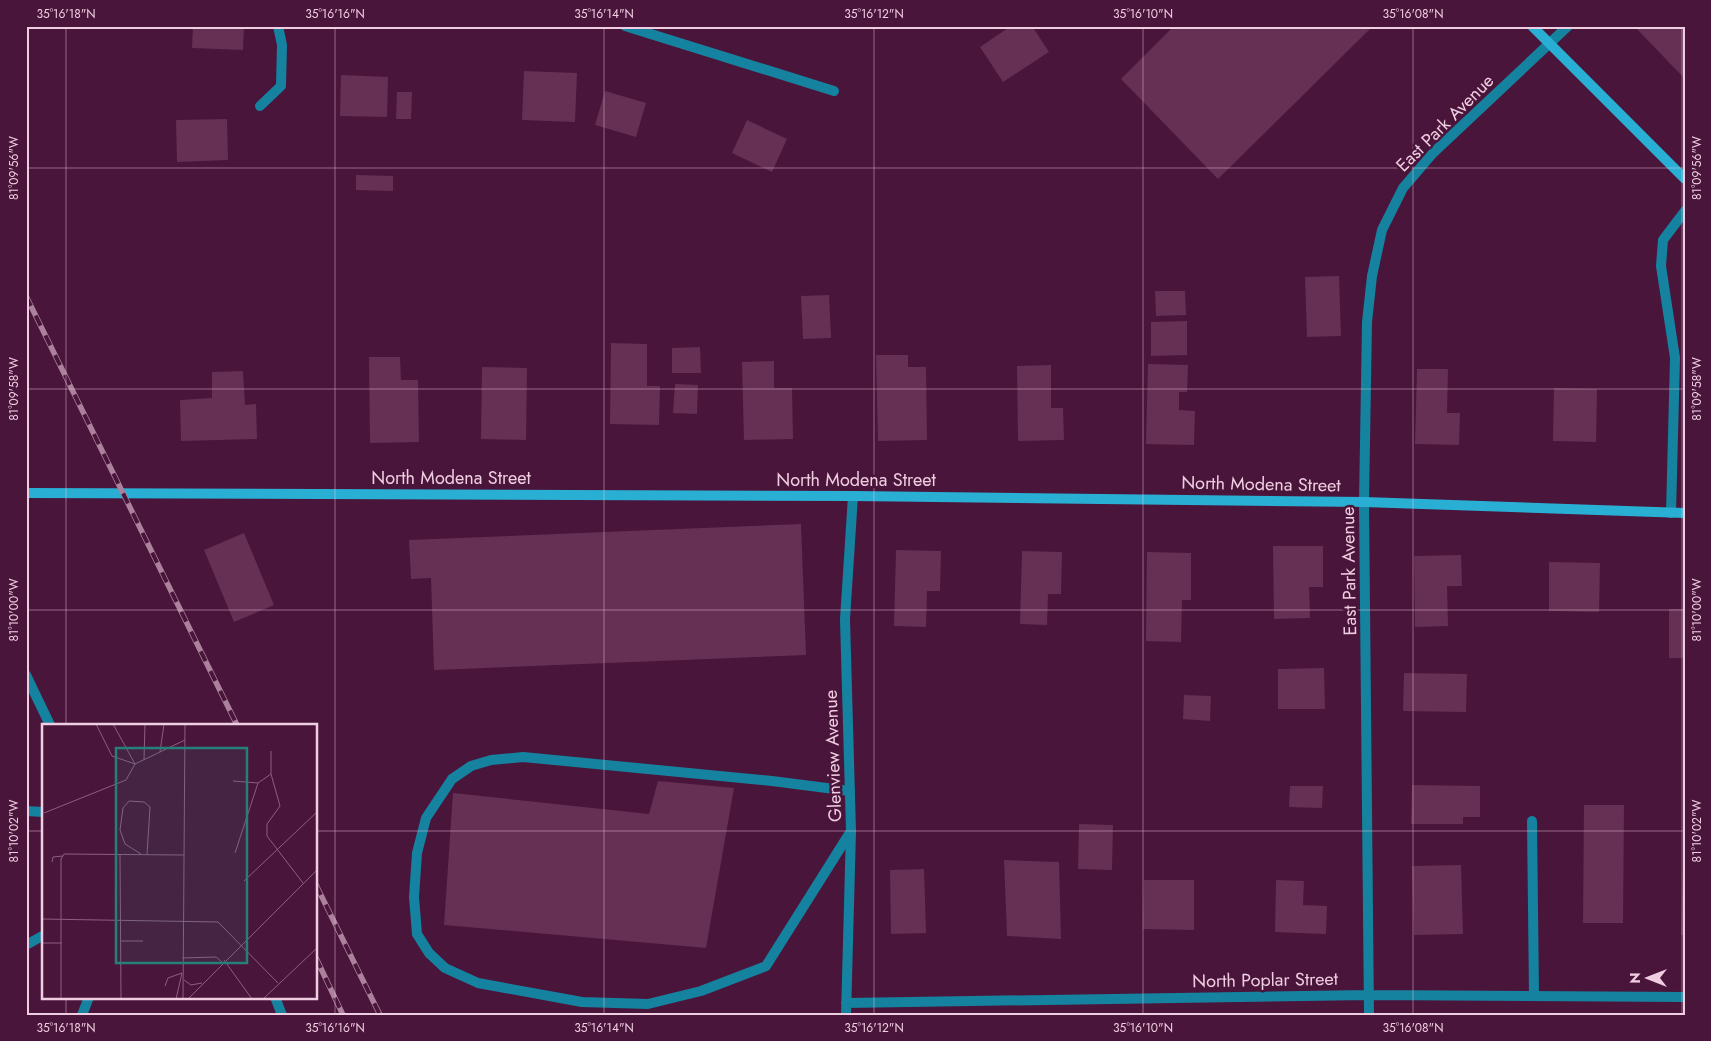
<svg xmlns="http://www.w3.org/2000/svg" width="1711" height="1041" font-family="Jost,sans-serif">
  <rect width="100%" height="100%" fill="#4a153a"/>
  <path fill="#662f54" d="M 193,26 L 244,26 L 243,50 L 192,48 Z
    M 1011,26 L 1032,26 L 1049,52 L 1003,82 L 980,47 Z
    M 1174,26 L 1373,26 L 1218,179 L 1121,79 Z
    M 1634,26 L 1685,26 L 1685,79 Z
    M 524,71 L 577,73 L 575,122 L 522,120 Z
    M 341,75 L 388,77 L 387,117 L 340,116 Z
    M 605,91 L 646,103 L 636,137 L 595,125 Z
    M 397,92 L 412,92 L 411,119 L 396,119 Z
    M 227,119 L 228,160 L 177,162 L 176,120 Z
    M 747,120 L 787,139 L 772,172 L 732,153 Z
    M 356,175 L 393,176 L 393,191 L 356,190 Z
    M 1339,276 L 1341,336 L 1307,337 L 1305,277 Z
    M 1155,291 L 1185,291 L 1186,315 L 1156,316 Z
    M 829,295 L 831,338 L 803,339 L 801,296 Z
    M 1187,321 L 1187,355 L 1151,356 L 1151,322 Z
    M 611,343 L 647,344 L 647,386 L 660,386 L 659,425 L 610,424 Z
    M 700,347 L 701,373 L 672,373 L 672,348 Z
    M 876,355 L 908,355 L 908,367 L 926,367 L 927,440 L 878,441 Z
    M 369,357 L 400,357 L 401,380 L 418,380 L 419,442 L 370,443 Z
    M 774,361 L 774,388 L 792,388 L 793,439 L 744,440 L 742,362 Z
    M 1148,364 L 1188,365 L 1187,392 L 1179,392 L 1179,410 L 1195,411 L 1194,445 L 1146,444 Z
    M 1051,365 L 1051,408 L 1063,408 L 1064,440 L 1018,441 L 1017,366 Z
    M 482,367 L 527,368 L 526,440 L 481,439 Z
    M 1417,369 L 1448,369 L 1447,413 L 1460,413 L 1459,445 L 1415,444 Z
    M 243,371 L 245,405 L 256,404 L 257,439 L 181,441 L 180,400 L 212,398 L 212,372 Z
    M 675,384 L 698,385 L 697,414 L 673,413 Z
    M 1554,388 L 1597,389 L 1596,442 L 1553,441 Z
    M 801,524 L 806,655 L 434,670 L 431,578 L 411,579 L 409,540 Z
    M 244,533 L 274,605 L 234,622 L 204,550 Z
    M 1273,546 L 1323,546 L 1323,587 L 1309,587 L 1310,618 L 1274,619 Z
    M 896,550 L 941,551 L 940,591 L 927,591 L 926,627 L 894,626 Z
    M 1022,551 L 1062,552 L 1061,594 L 1048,594 L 1047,625 L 1020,624 Z
    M 1147,552 L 1191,553 L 1191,600 L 1182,600 L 1181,642 L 1146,641 Z
    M 1461,555 L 1462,586 L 1447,586 L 1448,626 L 1415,627 L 1414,556 Z
    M 1549,562 L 1600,563 L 1599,612 L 1549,611 Z
    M 1669,609 L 1685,609 L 1685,658 L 1669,658 Z
    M 1324,668 L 1325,709 L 1278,709 L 1278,669 Z
    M 1404,673 L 1467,674 L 1466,712 L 1403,711 Z
    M 1184,695 L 1211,696 L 1210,721 L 1183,719 Z
    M 658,781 L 734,788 L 706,948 L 444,925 L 453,793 L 649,814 Z
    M 1412,785 L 1480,786 L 1480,817 L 1463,817 L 1463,824 L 1411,824 Z
    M 1290,786 L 1323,786 L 1322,808 L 1289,807 Z
    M 1584,805 L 1624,805 L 1623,923 L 1583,923 Z
    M 1079,824 L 1113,825 L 1112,870 L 1078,869 Z
    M 1004,860 L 1059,862 L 1061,939 L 1007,936 Z
    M 1461,865 L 1463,934 L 1414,935 L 1412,866 Z
    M 1683,866 L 1685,866 L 1685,935 L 1681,935 Z
    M 924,869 L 926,933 L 891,934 L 890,870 Z
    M 1144,880 L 1194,880 L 1194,930 L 1143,929 Z
    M 1276,880 L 1304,881 L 1303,905 L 1327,906 L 1326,934 L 1275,932 Z"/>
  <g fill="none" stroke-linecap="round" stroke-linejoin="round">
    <path stroke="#15829f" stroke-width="10" d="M 260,106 L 281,86 L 282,45 L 278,26
      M 1671,513 L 1675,358 L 1661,266 L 1663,240 L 1685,211
      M 26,675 L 50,725
      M 850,791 L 772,781 L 523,757 L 491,760 L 471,766 L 452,779 L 426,818 L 417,853 L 414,897 L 417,934 L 429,953 L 445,968 L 478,983 L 582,1002 L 648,1004 L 701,991 L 766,966 L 851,831
      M 26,811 L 44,812
      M 1532,821 L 1534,996
      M 26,945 L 44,935
      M 275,997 L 282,1015
      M 82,1015 L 89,997"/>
    <path stroke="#15829f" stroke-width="10" d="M 625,26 L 834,91
      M 846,1003 L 1369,995 L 1685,997
      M 846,1015 L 851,831 L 845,619 L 853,496
      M 1369,1015 L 1364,502 L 1367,322 L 1372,276 L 1382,230 L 1403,188 L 1433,153 L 1568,26"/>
    <path stroke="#2aafd4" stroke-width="10" d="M 1532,26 L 1685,179
      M 26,493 L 853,496 L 1364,502 L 1685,513"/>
    <g stroke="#ab819c" stroke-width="5.5">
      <path id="rail" d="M 26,296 L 237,725
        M 316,885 L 380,1015
        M 316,958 L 343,1015"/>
    </g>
    <use href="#rail" stroke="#4a153a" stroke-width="4" stroke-dasharray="11" stroke-linecap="butt"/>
  </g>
  <path fill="none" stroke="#f0cee2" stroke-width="1" stroke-opacity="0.45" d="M 66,26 L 66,725M 335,26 L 335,1015M 604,26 L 604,1015M 874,26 L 874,1015M 1143,26 L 1143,1015M 1413,26 L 1413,1015M 1682,26 L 1682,1015M 26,168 L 1685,168M 26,389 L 1685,389M 26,610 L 1685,610M 26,831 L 44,831M 316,831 L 1685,831M 66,997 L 66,1015"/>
  <g text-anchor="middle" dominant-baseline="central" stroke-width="5" stroke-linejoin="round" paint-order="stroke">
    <g font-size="18" fill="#f0cee2" stroke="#4a153a">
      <text transform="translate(1445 123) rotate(-45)">East Park Avenue</text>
      <text x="451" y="478">North Modena Street</text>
      <text x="856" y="480">North Modena Street</text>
      <text transform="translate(1261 484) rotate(1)">North Modena Street</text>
      <text transform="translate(1349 571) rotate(-91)">East Park Avenue</text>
      <text transform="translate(833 756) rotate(-92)">Glenview Avenue</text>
      <text transform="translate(1265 980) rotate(-1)">North Poplar Street</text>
    </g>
  </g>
  <g transform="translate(42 724)">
    <rect width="275" height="275" fill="#4a153a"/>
    <path fill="none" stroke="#8c5f7d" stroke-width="1" d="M 54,0 L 70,32 L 93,40M 71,0 L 93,40M 229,27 L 229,50 L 238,82 L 225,100 L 225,112 L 261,159M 118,28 L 122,0M 102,36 L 103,0M 191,57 L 216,59M 2,89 L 84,56 L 93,40 L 143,16M 193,129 L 216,59 L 229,50M 99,130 L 83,120 L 78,106 L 81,84 L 87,77 L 102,78 L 108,83 L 105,131M 78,131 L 79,275M 10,138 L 11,133 L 21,132M 202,157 L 275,88M 0,195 L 176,198 L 236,259M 79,217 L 101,217M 0,219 L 20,219M 140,234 L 174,233 L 180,238M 182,236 L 210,275M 142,256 L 149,261 L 160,259M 123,262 L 126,254 L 140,249M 19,275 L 19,135 L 22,130 L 142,131M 134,275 L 140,249M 141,275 L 143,0M 146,275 L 275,146M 221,275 L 275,224"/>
    <path fill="#267f7a" fill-opacity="0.15" stroke="#267f7a" stroke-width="2.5" d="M 74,24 L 205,24 L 205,239 L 74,239 Z"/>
    <rect width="275" height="275" fill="none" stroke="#f0cee2" stroke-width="2.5"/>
  </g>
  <rect width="1711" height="1041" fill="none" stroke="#4a153a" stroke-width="55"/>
  <g transform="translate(1648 978) rotate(270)" stroke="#4a153a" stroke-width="4" paint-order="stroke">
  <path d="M0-4L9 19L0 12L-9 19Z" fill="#f0cee2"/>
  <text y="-8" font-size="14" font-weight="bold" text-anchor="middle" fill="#f0cee2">N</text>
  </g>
  <rect x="28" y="28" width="1656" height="986" fill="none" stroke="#f0cee2" stroke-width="2"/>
  <g font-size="12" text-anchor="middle" fill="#f0cee2">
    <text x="66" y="18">35°16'18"N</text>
    <text x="335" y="18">35°16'16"N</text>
    <text x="604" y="18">35°16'14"N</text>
    <text x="874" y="18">35°16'12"N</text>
    <text x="1143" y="18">35°16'10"N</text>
    <text x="1413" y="18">35°16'08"N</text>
    <text transform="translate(1697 168) rotate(-90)" y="4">81°09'56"W</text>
    <text transform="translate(14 168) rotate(-90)" y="4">81°09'56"W</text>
    <text transform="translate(1697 389) rotate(-90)" y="4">81°09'58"W</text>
    <text transform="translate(14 389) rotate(-90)" y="4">81°09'58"W</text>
    <text transform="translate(1697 610) rotate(-90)" y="4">81°10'00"W</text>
    <text transform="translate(14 610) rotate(-90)" y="4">81°10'00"W</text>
    <text transform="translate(1697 831) rotate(-90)" y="4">81°10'02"W</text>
    <text transform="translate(14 831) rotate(-90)" y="4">81°10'02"W</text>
    <text x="66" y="1032">35°16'18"N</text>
    <text x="335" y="1032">35°16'16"N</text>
    <text x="604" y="1032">35°16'14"N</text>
    <text x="874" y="1032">35°16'12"N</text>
    <text x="1143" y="1032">35°16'10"N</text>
    <text x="1413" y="1032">35°16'08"N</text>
  </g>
</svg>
